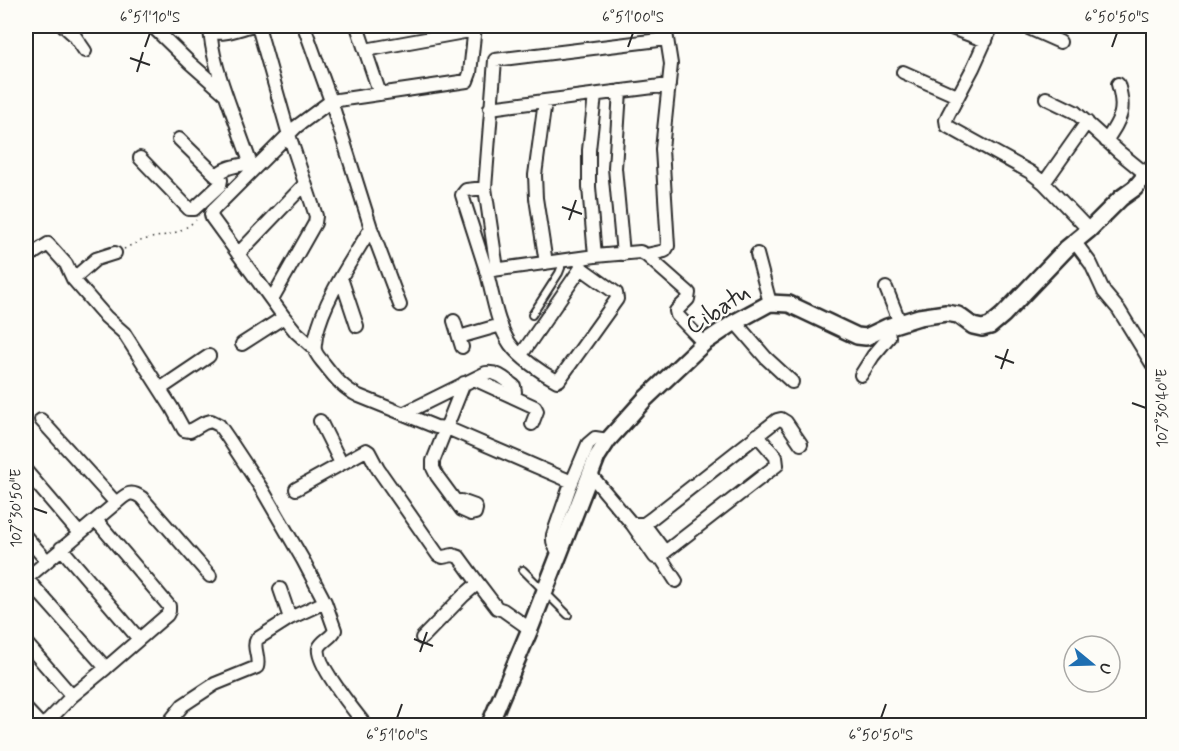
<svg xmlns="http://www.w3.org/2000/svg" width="1179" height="751" font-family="Mynerve,sans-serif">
  <rect width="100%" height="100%" fill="#fdfcf7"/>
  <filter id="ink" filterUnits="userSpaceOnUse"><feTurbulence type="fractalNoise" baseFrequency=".0167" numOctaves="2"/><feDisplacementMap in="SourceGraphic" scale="12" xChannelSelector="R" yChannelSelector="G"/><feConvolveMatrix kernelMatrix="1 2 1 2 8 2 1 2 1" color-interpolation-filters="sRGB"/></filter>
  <g filter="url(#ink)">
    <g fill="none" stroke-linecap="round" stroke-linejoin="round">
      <g stroke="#2b2b2b" stroke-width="10">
        <path id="service" d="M 532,315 L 559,273 L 561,268 L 561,261
          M 523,570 L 568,615"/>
      </g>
      <g stroke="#2b2b2b" stroke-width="16">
        <path id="minor" d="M 64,26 L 74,35 L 85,51
          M 152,26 L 190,63 L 224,93
          M 210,26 C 211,55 222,84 232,112 C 239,131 246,151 253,170
          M 258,26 L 289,135 L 316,216 L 315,223 L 272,299
          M 304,26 L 331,101 L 371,228 L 400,305
          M 357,26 L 380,94
          M 946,26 L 986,41
          M 992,26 L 973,68 L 948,115 L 946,120 L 947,126 L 1030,172 L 1044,183 L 1089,230
          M 1024,26 L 1060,42
          M 210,31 C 222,36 238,29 250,26
          M 365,50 L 475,30
          M 903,72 L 957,96
          M 620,91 L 615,168 L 623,254
          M 595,95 L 589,150 L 589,187 L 595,256
          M 1046,98 L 1075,112 L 1119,152 L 1146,174
          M 545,101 L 535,175 L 536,198 L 546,263
          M 490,108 L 669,85
          M 1106,141 C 1121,118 1126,111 1118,84
          M 140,158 L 189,209 L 194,209 L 220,185 L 221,180 L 179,139
          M 216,176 C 225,166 238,166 251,163
          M 1044,183 L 1087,122
          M 485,188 L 466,190 L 462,195 C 470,220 478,245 486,270 C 493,294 496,323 510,344 C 520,358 542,373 557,381 L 559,380 L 617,299 L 616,293 L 581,268 L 580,259
          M 371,228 C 351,262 325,297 316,336 C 316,340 314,346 315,350 C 316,355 322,361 325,365 C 335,378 344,389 359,396 L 436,427 L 447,428 L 572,482
          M 1074,241 L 1091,264 L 1104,292 L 1119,310 L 1154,367
          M 238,254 L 305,184
          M 757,254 L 770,303
          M 646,255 L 689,293 L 688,299 L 676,311 L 677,315 L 704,343
          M 26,258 L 48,244 L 66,264 L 73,279 L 106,317 L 124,333 L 172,408 L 184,430 L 190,431 L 204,423 L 211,421 L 219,425 L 228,438 L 263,491 L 303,560 L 325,602 L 335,630 C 332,638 322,640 319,648 C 315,663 356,713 366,726
          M 497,269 L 485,188 L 495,60 L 667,39
          M 486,271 L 595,256 L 640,252 L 646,255 L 665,251 L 668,246 L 662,149 L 671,64 L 665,26
          M 341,278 L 357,326
          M 73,279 L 96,259 L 115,253
          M 886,288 L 900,323
          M 454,321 L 462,347
          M 735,322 L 766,358 L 792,382
          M 459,337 L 501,325
          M 242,344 L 284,317
          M 314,348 L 296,332 L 284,317 L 212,218 L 211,214 L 214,209 L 296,127 L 331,101 L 467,81 L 470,73 L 475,26
          M 521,355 L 581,268
          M 861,375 L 873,356 L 889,337 L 887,327
          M 474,379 L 535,407 L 537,411 L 532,424
          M 160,389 L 209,356
          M 403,414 L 486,373 C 497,371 506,380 514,386 L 515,392 L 513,396
          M 41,420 L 116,503
          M 320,421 L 341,463
          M 26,471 L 79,533
          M 590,474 L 632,524 L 655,557 L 661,558 L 676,581
          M 296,489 L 366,450 L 369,452 L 378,469 L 438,555 L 443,557 L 453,555 L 459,557 L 478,583 L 497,608 L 503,610 L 530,629
          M 456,502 L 461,501 L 475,506 L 476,509 L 475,513 L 471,514 L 462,510 L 437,476 L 433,468 L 433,461 L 464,383
          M 632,524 L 644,524 L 651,519 L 777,420 L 781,419 L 786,422 L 801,444
          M 644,524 L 665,552
          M 26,537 L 47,561
          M 61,548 L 139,639
          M 560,554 C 555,548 552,543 553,535 L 569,489 L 588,444 L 595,438 L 608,440
          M 661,558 L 665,552 L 777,465 L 776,457 L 757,435
          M 26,578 L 106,668
          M 26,579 L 116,503 C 126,495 130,489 142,498 L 210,576
          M 280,589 L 290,618
          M 422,638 L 463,596 L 478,583
          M 26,643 L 72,696
          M 26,709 L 39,723 L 43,724 L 48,721 L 72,696 L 106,668 L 167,615 L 169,611 L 169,606 L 96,520
          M 166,726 L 183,705 L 215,684 L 257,667 C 260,657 252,647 257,639 L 290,618 L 325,602"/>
      </g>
      <g stroke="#2b2b2b" stroke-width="20">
        <path id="tertiary" d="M 489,726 L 530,629 L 597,457 L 608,440 L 645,399 L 704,343 L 735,322 L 770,303 L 789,304 L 857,336 L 866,337 L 887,327 L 919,317 L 946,313 L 958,315 L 973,326 L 982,328 L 990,326 L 1003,315 L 1067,248 L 1089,230 L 1121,198 L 1135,188 L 1154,165"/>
      </g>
      <path stroke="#2b2b2b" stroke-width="1.5" stroke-dasharray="1.5 4.5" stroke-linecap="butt" d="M 124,249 C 131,245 139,241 147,239 C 168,234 178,235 196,220"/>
      <use href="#service" stroke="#fdfcf7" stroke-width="6"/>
      <use href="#minor" stroke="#fdfcf7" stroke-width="12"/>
      <use href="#tertiary" stroke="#fdfcf7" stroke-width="15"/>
    </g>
  </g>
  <path fill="none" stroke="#2b2b2b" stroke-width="2" d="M 145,47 L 150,33M 628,47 L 633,33M 1112,47 L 1117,33M 130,58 L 150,65M 137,72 L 143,52M 562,207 L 582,214M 569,220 L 576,200M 995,356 L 1014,363M 1001,369 L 1008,349M 1132,403 L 1146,408M 33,508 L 47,513M 414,639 L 433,646M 420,652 L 427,632M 397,718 L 402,704M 881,718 L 886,704"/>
  <g text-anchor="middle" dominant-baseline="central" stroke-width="4.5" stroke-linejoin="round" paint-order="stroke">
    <g font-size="24" fill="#2b2b2b" stroke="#fdfcf7">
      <text transform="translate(718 310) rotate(-33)">Cibatu</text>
    </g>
  </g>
  <rect width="1179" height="751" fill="none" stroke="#fdfcf7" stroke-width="66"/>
  <g transform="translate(1092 664) rotate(109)"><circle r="28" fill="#fdfcf7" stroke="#a9a8a5" stroke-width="1.5"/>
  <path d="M0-4.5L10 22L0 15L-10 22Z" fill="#1f6fb2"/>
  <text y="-9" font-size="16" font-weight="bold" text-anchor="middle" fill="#2b2b2b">U</text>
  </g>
  <rect x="33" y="33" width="1113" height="685" fill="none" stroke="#2b2b2b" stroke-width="2"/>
  <g font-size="15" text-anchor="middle" fill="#2b2b2b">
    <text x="150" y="22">6°51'10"S</text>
    <text x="633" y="22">6°51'00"S</text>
    <text x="1117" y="22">6°50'50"S</text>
    <text transform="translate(1162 408) rotate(-90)" y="5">107°30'40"E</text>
    <text transform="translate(16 508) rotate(-90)" y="5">107°30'50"E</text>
    <text x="397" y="740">6°51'00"S</text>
    <text x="881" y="740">6°50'50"S</text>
  </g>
</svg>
